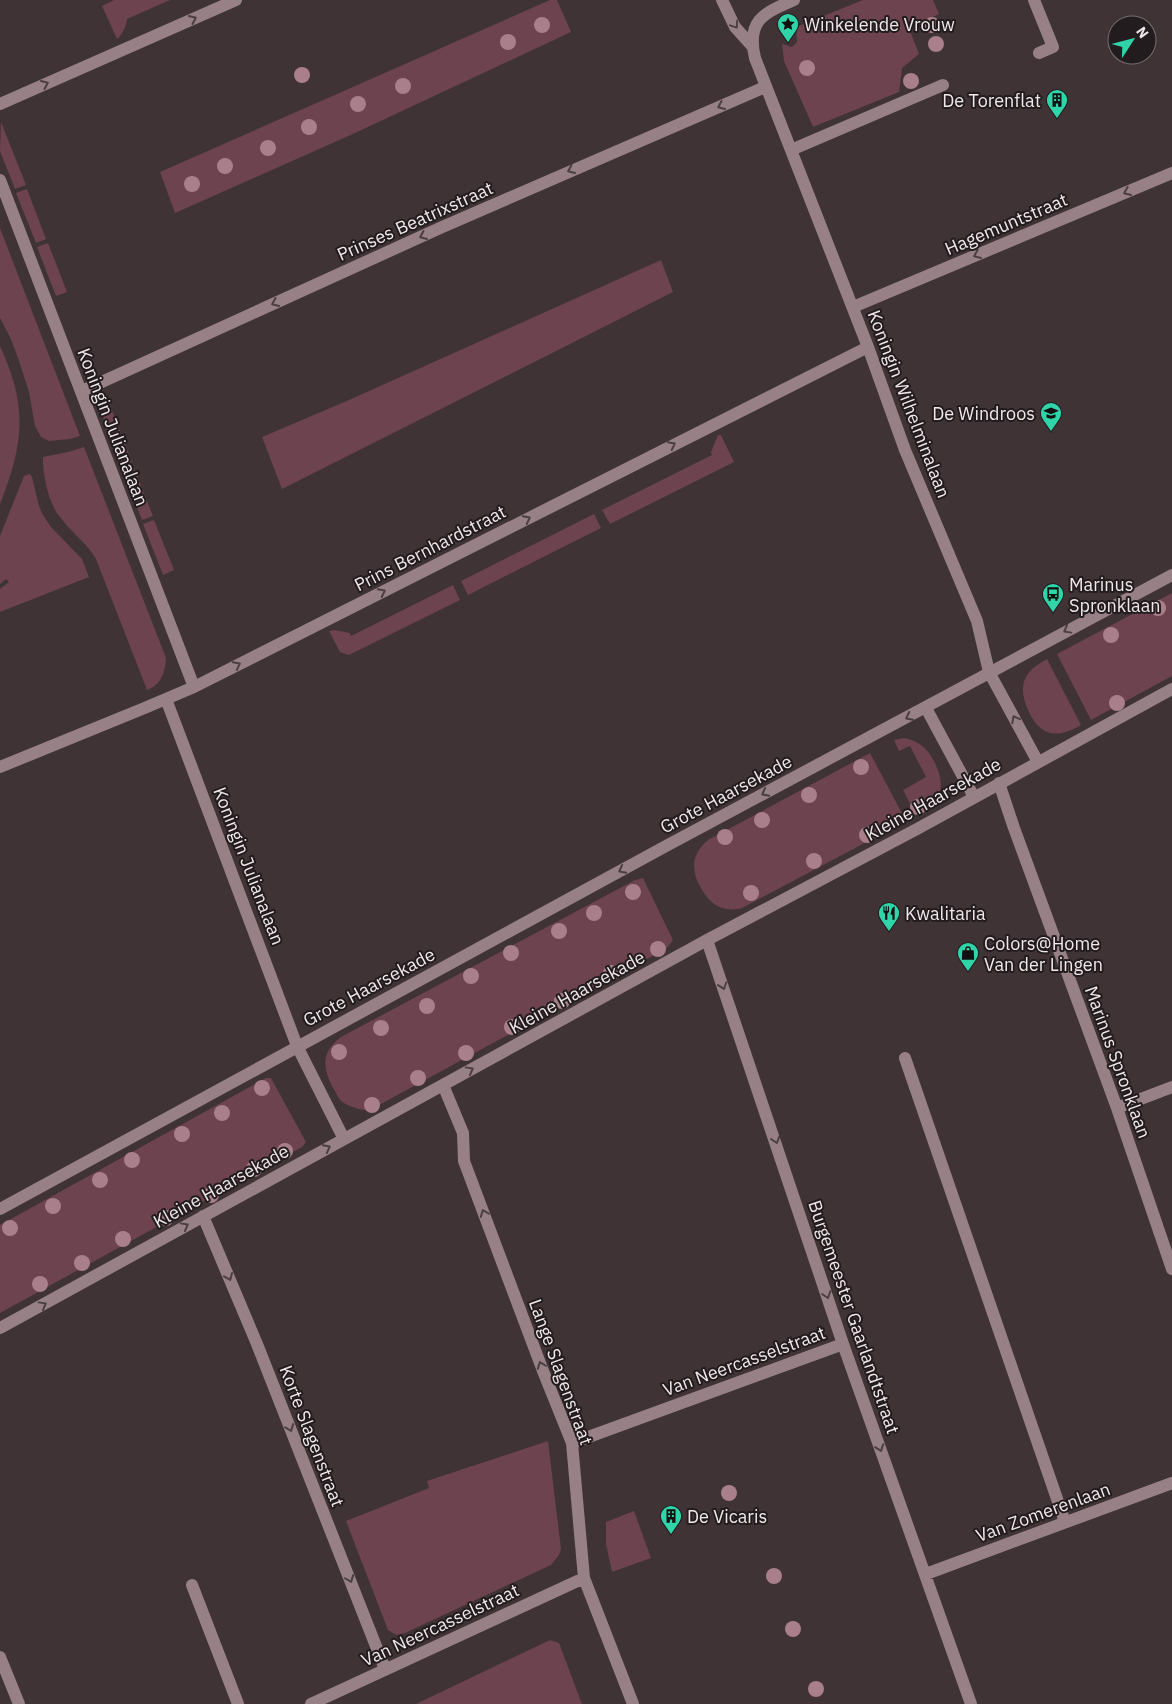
<svg xmlns="http://www.w3.org/2000/svg" width="1172" height="1704" font-family="'IBM Plex Sans',sans-serif">
  <rect width="100%" height="100%" fill="#3f3336"/>
  <path fill="#6c434f" d="M 114,0 L 170,0 L 127,19 C 127,24 122,36 117,39 L 102,6 Z
    M 550,0 L 557,0 L 571,32 L 355,133 L 175,213 L 160,172 Z
    M 863,0 L 933,0 L 939,14 L 909,28 L 919,54 L 902,68 L 899,92 L 813,127 L 784,61 L 782,44 L 792,47 L 797,42 L 796,27 Z
    M 1,122 L 26,185 L 15,189 L 0,151 Z
    M 27,189 L 46,239 L 36,243 L 16,193 Z
    M 0,228 L 80,436 L 70,439 L 49,441 L 41,437 L 35,426 L 29,392 L 18,358 L 10,337 L 0,318 Z
    M 48,243 L 67,292 L 56,296 L 37,247 Z
    M 661,260 L 673,292 L 282,489 L 262,437 L 349,400 Z
    M 0,346 C 28,407 24,443 0,504 Z
    M 108,400 L 132,462 L 121,466 C 115,450 97,417 105,401 Z
    M 718,435 L 721,435 L 734,462 L 610,524 L 602,510 L 712,455 L 711,452 Z
    M 84,447 L 166,658 C 165,673 161,685 147,690 L 96,559 C 87,543 71,532 60,517 C 49,505 42,473 43,457 L 68,452 Z
    M 133,466 L 153,516 L 142,520 L 123,471 Z
    M 30,474 L 32,477 L 39,506 L 43,515 L 51,527 L 82,559 L 89,577 L 0,612 L 0,589 L 9,582 L 6,579 L 0,584 L 0,536 L 24,476 Z
    M 594,514 L 601,528 L 468,595 L 461,581 Z
    M 154,520 L 174,570 L 163,575 L 143,524 Z
    M 453,585 L 460,600 L 349,655 L 340,652 L 329,631 L 334,630 L 350,633 L 351,636 Z
    M 1172,593 L 1172,676 L 1091,720 L 1057,654 Z
    M 1047,659 L 1081,725 C 1057,739 1040,737 1028,710 C 1017,685 1024,671 1047,659 Z
    M 904,738 C 919,741 927,748 934,761 C 947,787 942,802 916,815 L 903,790 L 926,777 L 910,746 L 899,751 L 894,740 Z
    M 870,753 L 906,821 L 742,908 C 723,913 710,905 701,888 C 690,870 692,853 708,840 Z
    M 643,878 L 673,940 L 667,948 L 370,1110 C 361,1111 346,1106 340,1100 C 337,1096 335,1090 332,1086 C 322,1066 322,1051 341,1037 L 635,880 Z
    M 266,1078 L 271,1078 L 306,1142 L 302,1147 L 0,1313 L 0,1225 Z
    M 548,1441 L 561,1549 L 559,1555 L 551,1565 L 405,1633 L 396,1635 L 388,1630 L 346,1521 L 429,1488 L 427,1481 Z
    M 634,1511 L 651,1558 L 612,1572 L 606,1544 L 606,1522 Z
    M 550,1640 L 559,1643 L 582,1704 L 416,1704 Z"/>
  <g fill="none" stroke-linecap="round" stroke-linejoin="round">
    <path stroke="#978187" stroke-width="12" d="M 722,0 L 735,27 L 753,47
      M 794,0 C 764,13 746,20 755,58 L 868,347 L 905,450 L 977,621 L 989,672 L 1038,762
      M 1034,0 L 1053,47 L 1039,53
      M 0,104 L 236,0
      M 791,150 L 943,85
      M 0,180 L 194,687
      M 853,307 L 1172,173
      M 82,391 L 440,228 L 765,87
      M 166,699 L 297,1046 L 344,1139
      M 926,708 L 974,797
      M 0,767 L 147,707 L 194,687 L 868,347
      M 999,783 L 1014,828 L 1117,1108 L 1172,1269
      M 707,940 L 843,1344 L 971,1704
      M 905,1058 L 1065,1522
      M 443,1085 L 463,1133 L 464,1161 L 543,1371 L 572,1443 L 584,1578 L 633,1704
      M 1117,1108 L 1172,1087
      M 0,1209 L 666,846 L 1172,575
      M 203,1216 L 257,1344 L 385,1669
      M 0,1328 L 707,940 L 917,829 L 1172,689
      M 572,1443 L 843,1344
      M 926,1574 L 1172,1483
      M 192,1585 L 238,1704
      M 0,1657 L 19,1704
      M 311,1704 L 584,1578"/>
  </g>
  <g fill="#a87f8b">
    <circle cx="542" cy="25" r="8"/>
    <circle cx="932" cy="25" r="8"/>
    <circle cx="508" cy="42" r="8"/>
    <circle cx="936" cy="44" r="8"/>
    <circle cx="807" cy="68" r="8"/>
    <circle cx="302" cy="75" r="8"/>
    <circle cx="911" cy="81" r="8"/>
    <circle cx="403" cy="86" r="8"/>
    <circle cx="358" cy="104" r="8"/>
    <circle cx="309" cy="127" r="8"/>
    <circle cx="268" cy="148" r="8"/>
    <circle cx="225" cy="166" r="8"/>
    <circle cx="192" cy="184" r="8"/>
    <circle cx="1158" cy="608" r="8"/>
    <circle cx="1111" cy="635" r="8"/>
    <circle cx="1117" cy="703" r="8"/>
    <circle cx="861" cy="767" r="8"/>
    <circle cx="809" cy="795" r="8"/>
    <circle cx="918" cy="807" r="8"/>
    <circle cx="762" cy="820" r="8"/>
    <circle cx="867" cy="835" r="8"/>
    <circle cx="725" cy="837" r="8"/>
    <circle cx="814" cy="861" r="8"/>
    <circle cx="633" cy="892" r="8"/>
    <circle cx="751" cy="893" r="8"/>
    <circle cx="594" cy="913" r="8"/>
    <circle cx="559" cy="931" r="8"/>
    <circle cx="658" cy="949" r="8"/>
    <circle cx="511" cy="953" r="8"/>
    <circle cx="611" cy="973" r="8"/>
    <circle cx="471" cy="976" r="8"/>
    <circle cx="562" cy="1001" r="8"/>
    <circle cx="427" cy="1006" r="8"/>
    <circle cx="512" cy="1027" r="8"/>
    <circle cx="381" cy="1028" r="8"/>
    <circle cx="339" cy="1052" r="8"/>
    <circle cx="466" cy="1053" r="8"/>
    <circle cx="418" cy="1078" r="8"/>
    <circle cx="262" cy="1088" r="8"/>
    <circle cx="372" cy="1105" r="8"/>
    <circle cx="222" cy="1113" r="8"/>
    <circle cx="182" cy="1134" r="8"/>
    <circle cx="285" cy="1151" r="8"/>
    <circle cx="132" cy="1160" r="8"/>
    <circle cx="254" cy="1169" r="8"/>
    <circle cx="100" cy="1180" r="8"/>
    <circle cx="211" cy="1195" r="8"/>
    <circle cx="53" cy="1206" r="8"/>
    <circle cx="166" cy="1218" r="8"/>
    <circle cx="10" cy="1228" r="8"/>
    <circle cx="123" cy="1239" r="8"/>
    <circle cx="82" cy="1263" r="8"/>
    <circle cx="40" cy="1284" r="8"/>
    <circle cx="729" cy="1493" r="8"/>
    <circle cx="774" cy="1576" r="8"/>
    <circle cx="793" cy="1629" r="8"/>
    <circle cx="816" cy="1689" r="8"/>
  </g>
  <defs><path id="oneway-chevron" d="M-2-3.5L2.5 0L-2 3.5" fill="none" stroke-width="1.6" stroke-linecap="round" stroke-linejoin="round" transform="scale(1.25)"/></defs>
  <g stroke="#4b3f43">
    <use href="#oneway-chevron" transform="translate(193 19) rotate(-24)"/>
    <use href="#oneway-chevron" transform="translate(735 25) rotate(56)"/>
    <use href="#oneway-chevron" transform="translate(45 84) rotate(-24)"/>
    <use href="#oneway-chevron" transform="translate(721 106) rotate(157)"/>
    <use href="#oneway-chevron" transform="translate(571 170) rotate(156)"/>
    <use href="#oneway-chevron" transform="translate(1127 192) rotate(157)"/>
    <use href="#oneway-chevron" transform="translate(423 236) rotate(156)"/>
    <use href="#oneway-chevron" transform="translate(977 255) rotate(157)"/>
    <use href="#oneway-chevron" transform="translate(275 303) rotate(156)"/>
    <use href="#oneway-chevron" transform="translate(672 445) rotate(-27)"/>
    <use href="#oneway-chevron" transform="translate(527 519) rotate(-27)"/>
    <use href="#oneway-chevron" transform="translate(382 592) rotate(-27)"/>
    <use href="#oneway-chevron" transform="translate(1067 630) rotate(151)"/>
    <use href="#oneway-chevron" transform="translate(237 665) rotate(-27)"/>
    <use href="#oneway-chevron" transform="translate(909 717) rotate(153)"/>
    <use href="#oneway-chevron" transform="translate(1015 719) rotate(-118)"/>
    <use href="#oneway-chevron" transform="translate(765 793) rotate(152)"/>
    <use href="#oneway-chevron" transform="translate(622 870) rotate(152)"/>
    <use href="#oneway-chevron" transform="translate(723 986) rotate(71)"/>
    <use href="#oneway-chevron" transform="translate(470 1070) rotate(-29)"/>
    <use href="#oneway-chevron" transform="translate(776 1140) rotate(72)"/>
    <use href="#oneway-chevron" transform="translate(327 1148) rotate(-28)"/>
    <use href="#oneway-chevron" transform="translate(484 1213) rotate(-111)"/>
    <use href="#oneway-chevron" transform="translate(185 1226) rotate(-29)"/>
    <use href="#oneway-chevron" transform="translate(229 1277) rotate(67)"/>
    <use href="#oneway-chevron" transform="translate(827 1295) rotate(72)"/>
    <use href="#oneway-chevron" transform="translate(43 1305) rotate(-29)"/>
    <use href="#oneway-chevron" transform="translate(541 1365) rotate(-111)"/>
    <use href="#oneway-chevron" transform="translate(290 1428) rotate(69)"/>
    <use href="#oneway-chevron" transform="translate(880 1448) rotate(70)"/>
    <use href="#oneway-chevron" transform="translate(350 1579) rotate(69)"/>
  </g>
  <defs>
    <g id="sight-pin" transform="scale(1.125)"><path d="M0 17L-7.5 6A9.5 9.5 0 1 1 7.5 6Z" fill="#30d4a9" stroke="#221c1e"/><path d="M0-6L1.8-2.2L6-1.7L2.9 1.2L3.7 5.4L0 3.3L-3.7 5.4L-2.9 1.2L-6-1.7L-1.8-2.2Z" fill="#111"/></g>
    <g id="building-pin" transform="scale(1.125)"><path d="M0 17L-7.5 6A9.5 9.5 0 1 1 7.5 6Z" fill="#30d4a9" stroke="#221c1e"/><path d="M-4-6H4V6H1V3H-1V6H-4ZM-2.5-4.3h1.7v1.8h-1.7ZM.8-4.3h1.7v1.8H.8ZM-2.5-1h1.7V.8h-1.7ZM.8-1h1.7V.8H.8Z" fill="#111"/></g>
    <g id="school-pin" transform="scale(1.125)"><path d="M0 17L-7.5 6A9.5 9.5 0 1 1 7.5 6Z" fill="#30d4a9" stroke="#221c1e"/><path d="M0-5L7-2L0 1L-7-2ZM-4 1L0 2.5L4 1V4Q0 6-4 4Z" fill="#111"/></g>
    <g id="bus-pin" transform="scale(1.125)"><path d="M0 17L-7.5 6A9.5 9.5 0 1 1 7.5 6Z" fill="#30d4a9" stroke="#221c1e"/><path d="M-5-6H5V4H4V6H2V4H-2V6H-4V4H-5ZM-3.5-4V0h7V-4ZM-3.5 1.2v1.5H-2V1.2ZM2 1.2v1.5H3.5V1.2Z" fill="#111"/></g>
    <g id="restaurant-pin" transform="scale(1.125)"><path d="M0 17L-7.5 6A9.5 9.5 0 1 1 7.5 6Z" fill="#30d4a9" stroke="#221c1e"/><path d="M-5-6h1v4h1v-4h1v4h1v-4h1v5L-1.5 .5V6h-2V.5L-5-1ZM5-6V6H3V1.5H1.5Q1.5-4 5-6Z" fill="#111"/></g>
    <g id="shop-pin" transform="scale(1.125)"><path d="M0 17L-7.5 6A9.5 9.5 0 1 1 7.5 6Z" fill="#30d4a9" stroke="#221c1e"/><path d="M-5-2.5h2.3a2.7 3.5 0 0 1 5.4 0H5L5.5 6h-11ZM-1.5-2.5h3a1.5 2.3 0 0 0-3 0Z" fill="#111"/></g>
  </defs>
  <g fill-rule="evenodd">
    <use href="#sight-pin" x="788" y="24"/>
    <use href="#building-pin" x="1057" y="100"/>
    <use href="#school-pin" x="1051" y="413"/>
    <use href="#bus-pin" x="1053" y="594"/>
    <use href="#restaurant-pin" x="889" y="913"/>
    <use href="#shop-pin" x="968" y="953"/>
    <use href="#building-pin" x="671" y="1516"/>
  </g>
  <g text-anchor="middle" dominant-baseline="central" stroke-width="4" stroke-linejoin="round" paint-order="stroke">
    <g font-size="18" fill="#f1e8ea" stroke="#221c1e" text-anchor="start">
      <text x="804" y="24">Winkelende Vrouw</text>
      <text x="1041" y="100" text-anchor="end">De Torenflat</text>
      <text x="1035" y="413" text-anchor="end">De Windroos</text>
      <text x="1069" y="584">Marinus<tspan x="1069" dy="21">Spronklaan</tspan></text>
      <text x="905" y="913">Kwalitaria</text>
      <text x="984" y="943">Colors@Home<tspan x="984" dy="21">Van der Lingen</tspan></text>
      <text x="687" y="1516">De Vicaris</text>
    </g>
    <g font-size="18" fill="#f1e8ea" stroke="#221c1e">
      <text transform="translate(415 221) rotate(-24)">Prinses Beatrixstraat</text>
      <text transform="translate(1006 224) rotate(-23)">Hagemuntstraat</text>
      <text transform="translate(909 404) rotate(69)">Koningin Wilhelminalaan</text>
      <text transform="translate(113 427) rotate(69)">Koningin Julianalaan</text>
      <text transform="translate(430 548) rotate(-27)">Prins Bernhardstraat</text>
      <text transform="translate(726 794) rotate(-28)">Grote Haarsekade</text>
      <text transform="translate(933 799) rotate(-29)">Kleine Haarsekade</text>
      <text transform="translate(249 866) rotate(69)">Koningin Julianalaan</text>
      <text transform="translate(369 987) rotate(-28)">Grote Haarsekade</text>
      <text transform="translate(577 992) rotate(-29)">Kleine Haarsekade</text>
      <text transform="translate(1118 1062) rotate(70)">Marinus Spronklaan</text>
      <text transform="translate(221 1186) rotate(-29)">Kleine Haarsekade</text>
      <text transform="translate(854 1317) rotate(71)">Burgemeester Gaarlandtstraat</text>
      <text transform="translate(744 1361) rotate(-20)">Van Neercasselstraat</text>
      <text transform="translate(561 1372) rotate(70)">Lange Slagenstraat</text>
      <text transform="translate(312 1436) rotate(69)">Korte Slagenstraat</text>
      <text transform="translate(1043 1512) rotate(-20)">Van Zomerenlaan</text>
      <text transform="translate(440 1625) rotate(-25)">Van Neercasselstraat</text>
    </g>
  </g>
  <g transform="translate(1132 40) rotate(54)"><circle r="24" fill="#221c1e" stroke="#756e70"/>
  <path d="M0-4L9 19L0 12L-9 19Z" fill="#30d4a9"/>
  <text y="-8" font-size="14" font-weight="bold" text-anchor="middle" fill="#f1e8ea">N</text>
  </g>
</svg>
